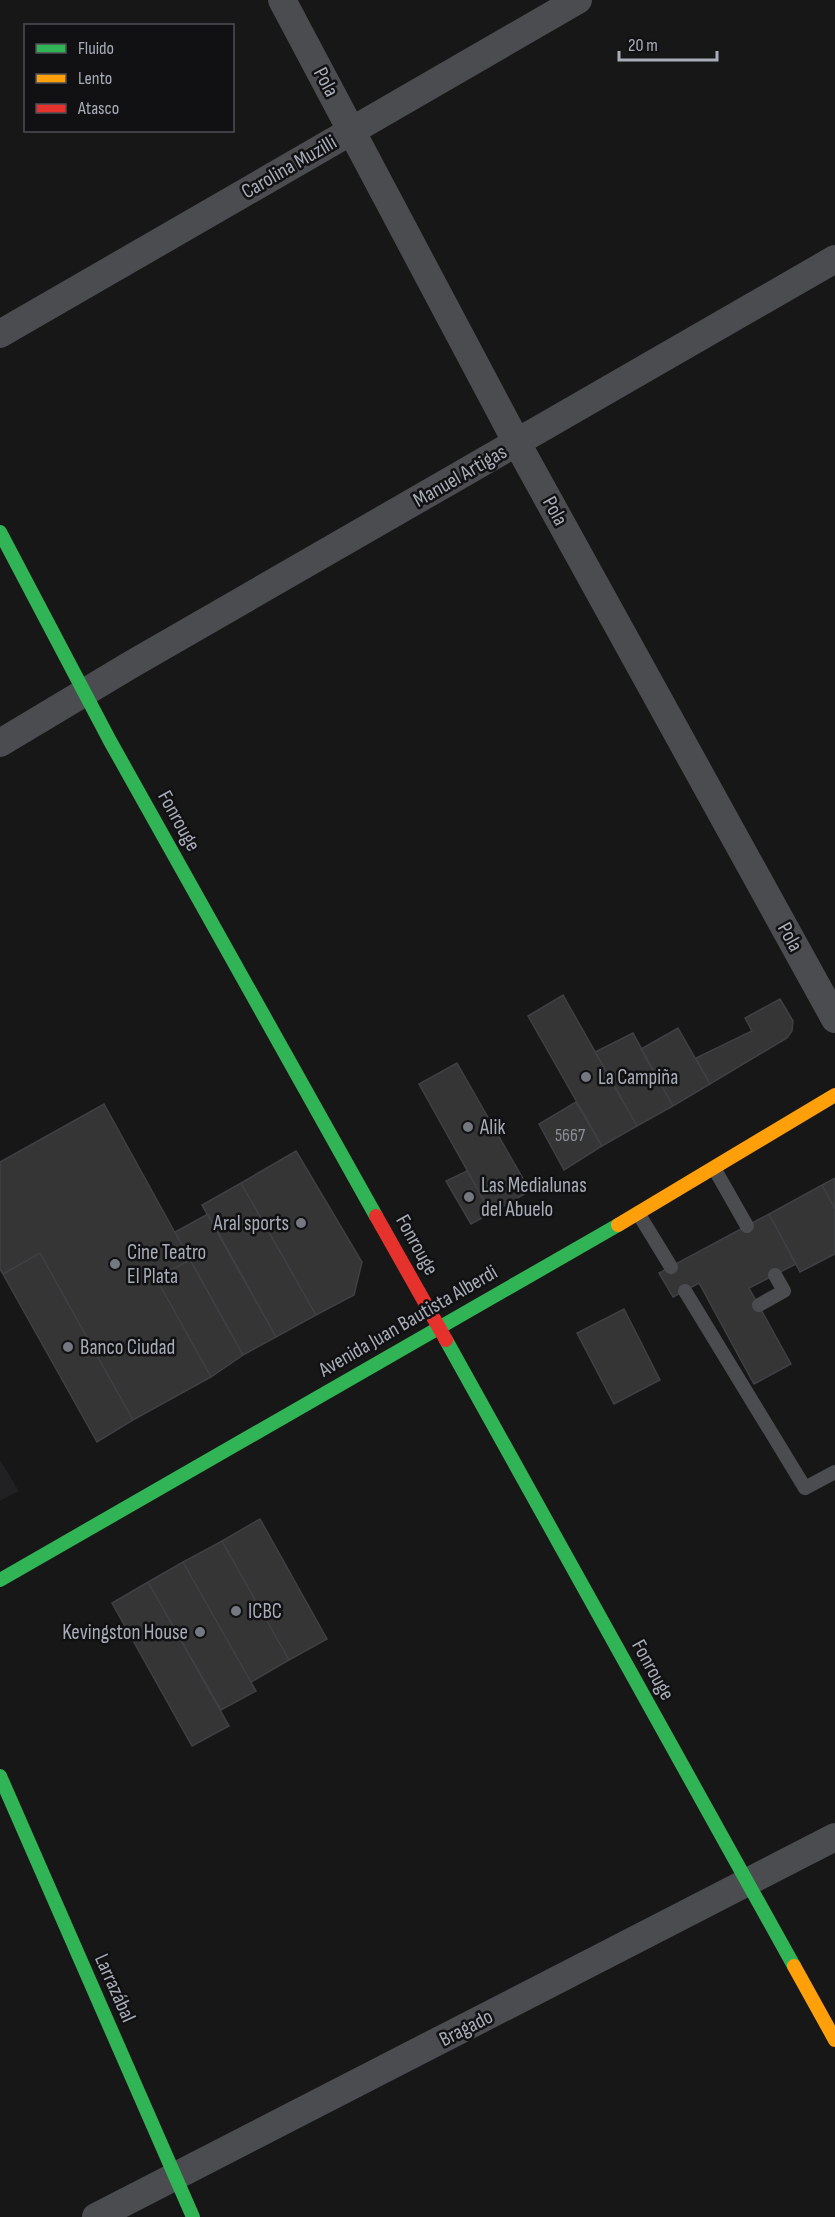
<svg xmlns="http://www.w3.org/2000/svg" width="835" height="2217" font-family="'Sofia Sans Condensed',sans-serif">
  <rect width="100%" height="100%" fill="#171717"/>
  <path fill="#212123" d="M 0,1460 L 19,1491 L 0,1501 Z"/>
  <path fill="#353536" stroke="#3f4043" stroke-width="1.5" d="M 563,995 L 637,1126 L 602,1146 L 528,1016 Z
    M 780,999 L 793,1021 L 792,1031 L 787,1038 L 710,1084 L 696,1058 L 752,1031 L 745,1018 Z
    M 678,1028 L 710,1084 L 673,1106 L 641,1049 Z
    M 633,1033 L 673,1106 L 637,1126 L 595,1052 Z
    M 457,1063 L 530,1191 L 491,1213 L 419,1084 Z
    M 576,1102 L 602,1146 L 564,1170 L 539,1124 Z
    M 104,1104 L 190,1260 L 156,1278 L 211,1377 L 133,1420 L 40,1253 L 3,1274 L 0,1269 L 0,1162 Z
    M 296,1151 L 362,1262 L 354,1295 L 316,1315 L 241,1183 Z
    M 467,1171 L 491,1213 L 471,1224 L 446,1181 Z
    M 835,1178 L 835,1209 L 822,1185 Z
    M 241,1183 L 316,1315 L 276,1337 L 202,1205 Z
    M 822,1185 L 835,1209 L 835,1254 L 800,1272 L 769,1214 Z
    M 208,1214 L 276,1337 L 243,1355 L 175,1232 Z
    M 769,1214 L 796,1264 L 749,1288 L 791,1364 L 754,1384 L 699,1283 L 673,1297 L 659,1273 Z
    M 40,1253 L 133,1420 L 97,1442 L 3,1274 Z
    M 190,1260 L 243,1355 L 211,1377 L 156,1278 Z
    M 624,1309 L 660,1380 L 614,1404 L 577,1333 Z
    M 260,1519 L 327,1639 L 289,1660 L 222,1541 Z
    M 222,1541 L 289,1660 L 251,1682 L 183,1562 Z
    M 183,1562 L 256,1691 L 221,1710 L 148,1582 Z
    M 148,1582 L 229,1726 L 192,1746 L 112,1603 Z"/>
  <g fill="none" stroke-linecap="round" stroke-linejoin="round">
    <path stroke="#4b4c50" stroke-width="14" d="M 714,1168 L 747,1226
      M 638,1213 L 671,1267
      M 685,1291 L 805,1488 L 835,1472
      M 759,1305 L 784,1291 L 775,1275"/>
    <path stroke="#4b4c50" stroke-width="28" d="M 282,0 L 517,443 L 835,1019
      M 0,334 L 578,0
      M 0,743 L 132,664 L 835,259
      M 96,2217 L 835,1837"/>
    <path stroke="#30b455" stroke-width="14" d="M 0,532 L 110,741 L 376,1216
      M 446,1340 L 794,1966
      M 0,1580 L 618,1225
      M 0,1776 L 193,2217"/>
    <path stroke="#ff9f0a" stroke-width="14" d="M 618,1225 L 835,1095
      M 794,1966 L 835,2040"/>
    <path stroke="#e5322d" stroke-width="14" d="M 376,1216 L 446,1340"/>
  </g>
  <g fill="#757880" stroke="#111113" stroke-width="2">
    <circle cx="586" cy="1077" r="6"/>
    <circle cx="468" cy="1127" r="6"/>
    <circle cx="469" cy="1197" r="6"/>
    <circle cx="301" cy="1223" r="6"/>
    <circle cx="115" cy="1264" r="6"/>
    <circle cx="68" cy="1347" r="6"/>
    <circle cx="236" cy="1611" r="6"/>
    <circle cx="200" cy="1632" r="6"/>
  </g>
  <g text-anchor="middle" dominant-baseline="central" stroke-width="5" stroke-linejoin="round" paint-order="stroke">
    <g font-size="18" fill="#8b8f98">
      <text x="570" y="1135">5667</text>
    </g>
    <g font-size="21" fill="#a8adb8" stroke="#111113">
      <text transform="translate(326 82) rotate(62)">Pola</text>
      <text transform="translate(289 167) rotate(-30)">Carolina Muzilli</text>
      <text transform="translate(460 476) rotate(-30)">Manuel Artigas</text>
      <text transform="translate(555 511) rotate(61)">Pola</text>
      <text transform="translate(179 821) rotate(61)">Fonrouge</text>
      <text transform="translate(790 937) rotate(61)">Pola</text>
      <text transform="translate(417 1245) rotate(61)">Fonrouge</text>
      <text transform="translate(408 1321) rotate(-30)">Avenida Juan Bautista Alberdi</text>
      <text transform="translate(653 1670) rotate(61)">Fonrouge</text>
      <text transform="translate(115 1988) rotate(66)">Larrazábal</text>
      <text transform="translate(466 2028) rotate(-27)">Bragado</text>
    </g>
    <g font-size="21" fill="#a8adb8" stroke="#111113" text-anchor="start">
      <text x="598" y="1077">La Campiña</text>
      <text x="480" y="1127">Alik</text>
      <text x="481" y="1185">Las Medialunas<tspan x="481" dy="24">del Abuelo</tspan></text>
      <text x="289" y="1223" text-anchor="end">Aral sports</text>
      <text x="127" y="1252">Cine Teatro<tspan x="127" dy="24">El Plata</tspan></text>
      <text x="80" y="1347">Banco Ciudad</text>
      <text x="248" y="1611">ICBC</text>
      <text x="188" y="1632" text-anchor="end">Kevingston House</text>
    </g>
  </g>
  <rect x="24" y="24" width="210" height="108" fill="#111113" stroke="#4d4f55" stroke-width="1.5"/>
  <rect x="36" y="44" width="30" height="9" fill="#30b455" stroke="#4d4f55" stroke-width="1.5"/>
  <text x="78" y="54" font-size="18" fill="#a8adb8">Fluido</text>
  <rect x="36" y="74" width="30" height="9" fill="#ff9f0a" stroke="#4d4f55" stroke-width="1.5"/>
  <text x="78" y="84" font-size="18" fill="#a8adb8">Lento</text>
  <rect x="36" y="104" width="30" height="9" fill="#e5322d" stroke="#4d4f55" stroke-width="1.5"/>
  <text x="78" y="114" font-size="18" fill="#a8adb8">Atasco</text>
  <path d="M619 51v9h98v-9" fill="none" stroke="#a8adb8" stroke-width="3"/>
  <text x="628" y="51" font-size="18" fill="#a8adb8" stroke="#111113" stroke-width="4.5" paint-order="stroke">20 m</text>
</svg>
